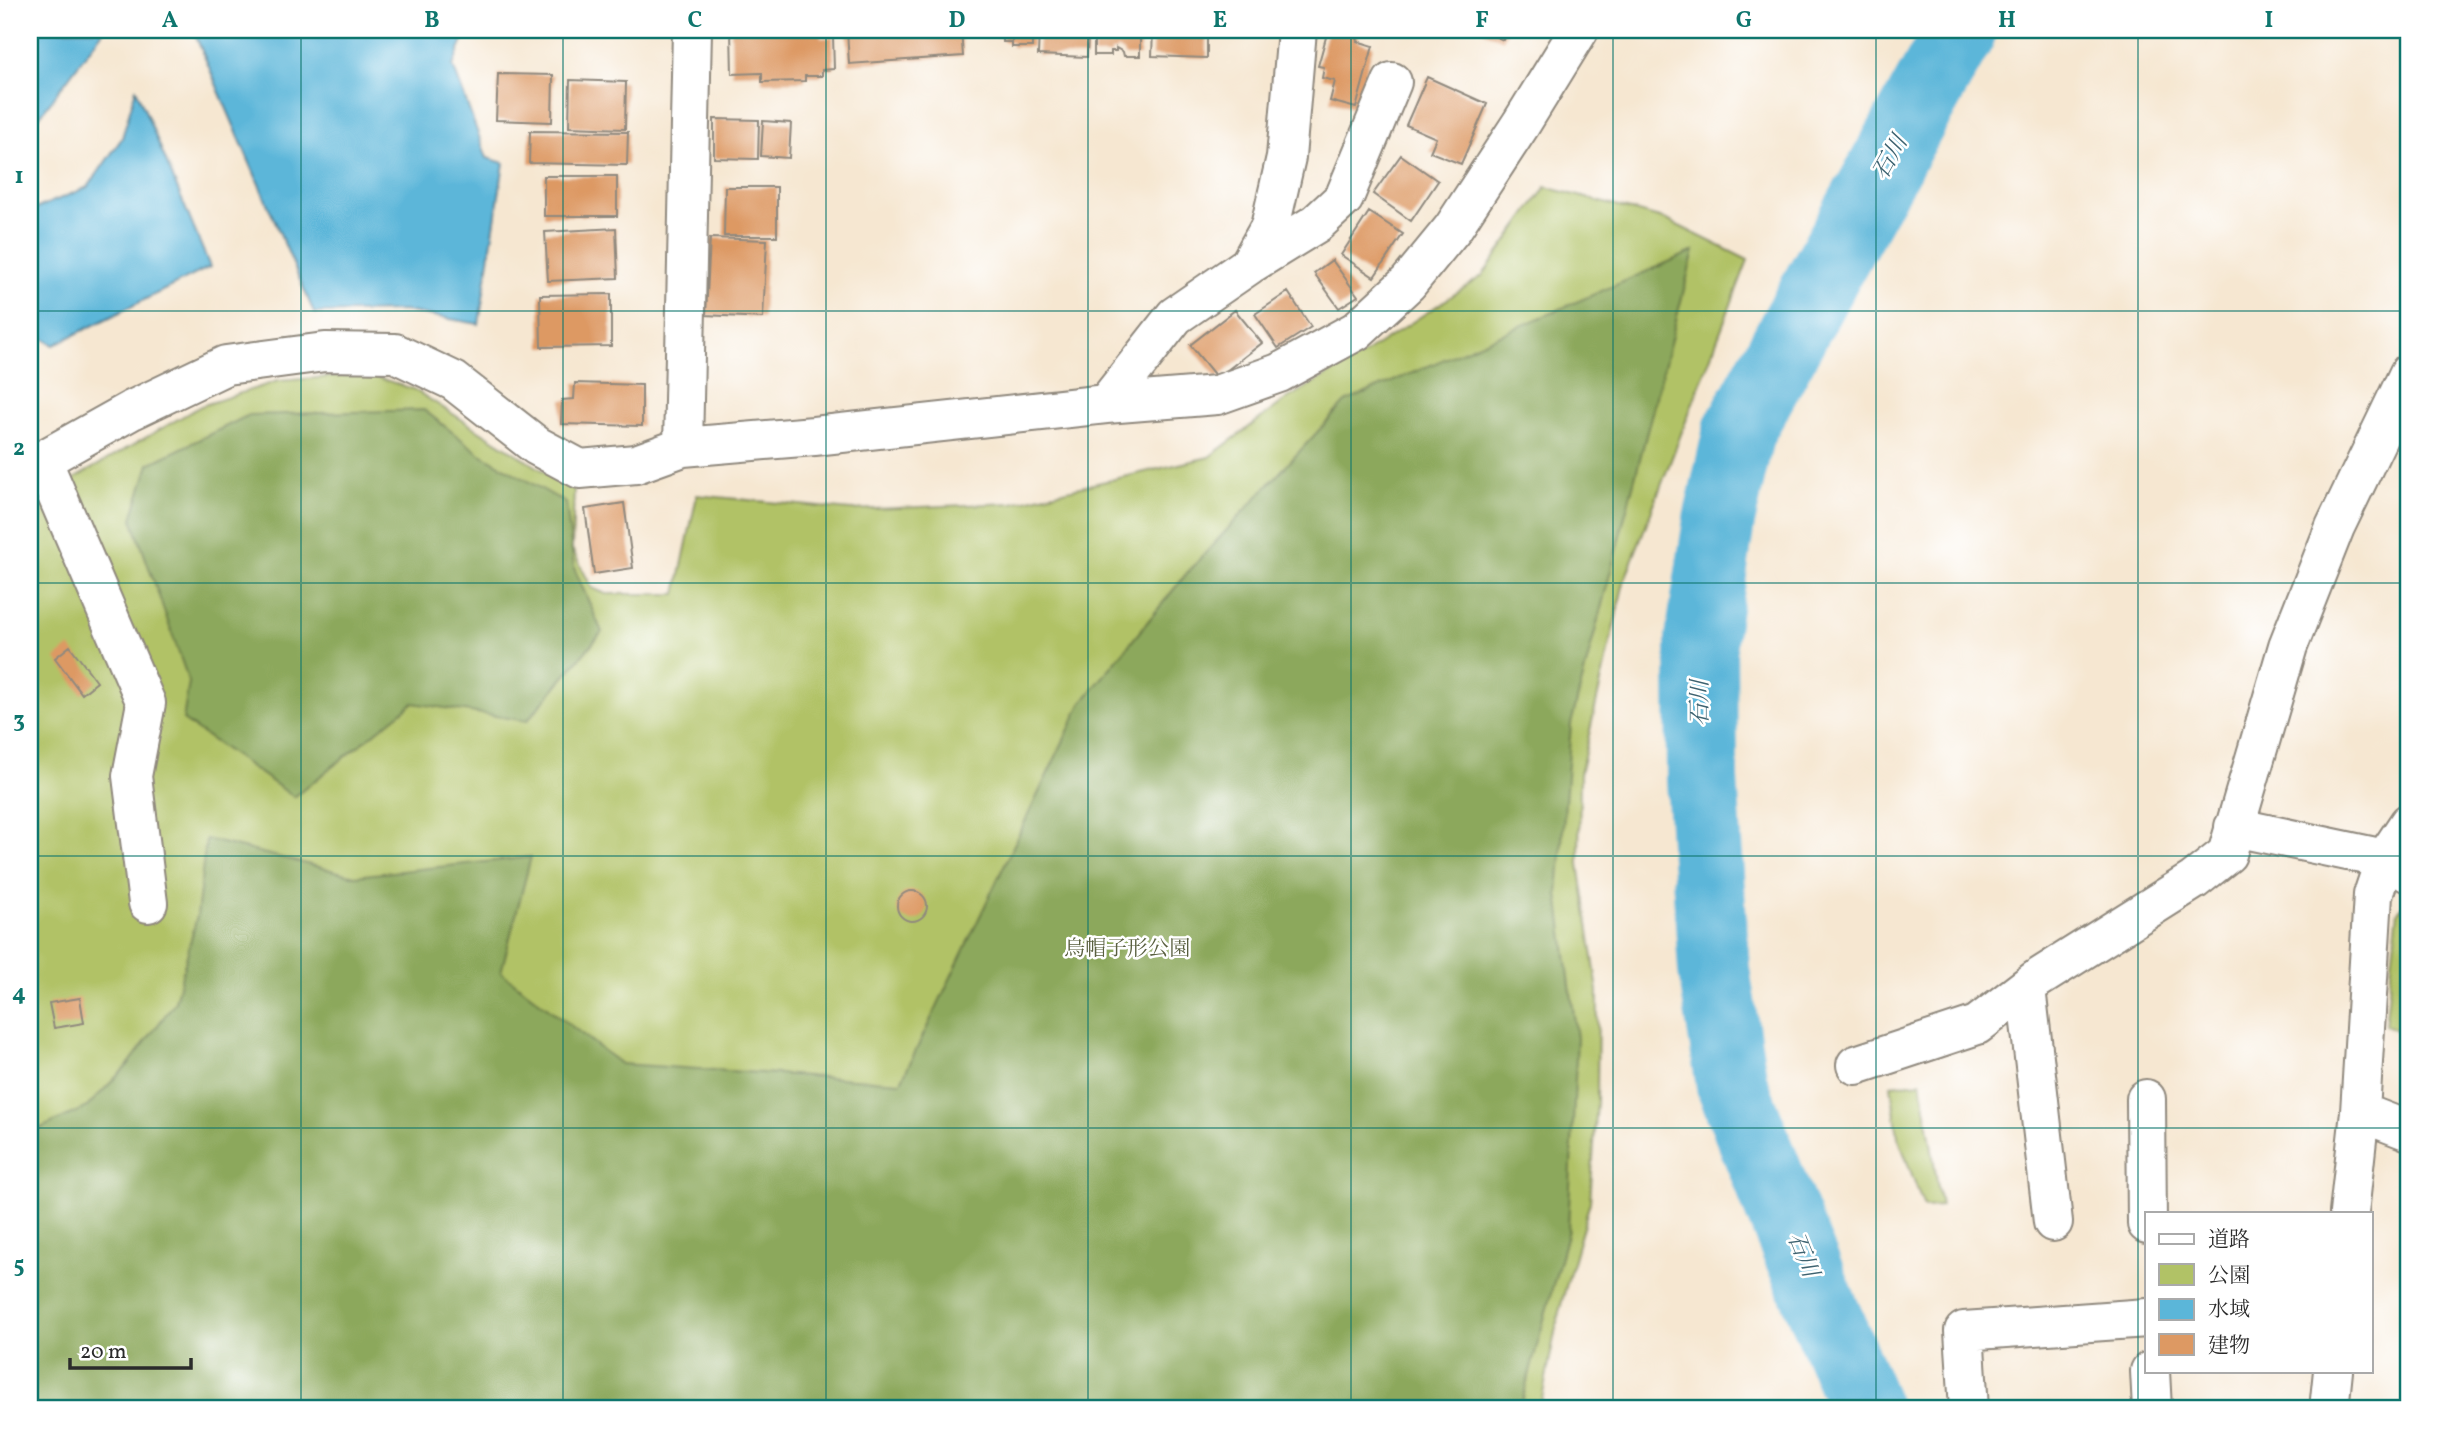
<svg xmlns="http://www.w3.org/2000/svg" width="2439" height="1439" font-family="Vollkorn,'Noto Serif JP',serif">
  <rect width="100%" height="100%" fill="#fff"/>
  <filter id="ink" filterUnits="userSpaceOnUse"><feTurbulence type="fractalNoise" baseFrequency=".0143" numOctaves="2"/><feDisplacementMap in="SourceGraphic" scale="14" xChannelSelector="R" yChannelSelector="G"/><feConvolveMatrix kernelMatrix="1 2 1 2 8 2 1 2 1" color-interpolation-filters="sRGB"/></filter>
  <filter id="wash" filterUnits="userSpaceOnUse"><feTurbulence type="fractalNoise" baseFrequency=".00686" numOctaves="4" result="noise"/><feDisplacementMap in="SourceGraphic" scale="28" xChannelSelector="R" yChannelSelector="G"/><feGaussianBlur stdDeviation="1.57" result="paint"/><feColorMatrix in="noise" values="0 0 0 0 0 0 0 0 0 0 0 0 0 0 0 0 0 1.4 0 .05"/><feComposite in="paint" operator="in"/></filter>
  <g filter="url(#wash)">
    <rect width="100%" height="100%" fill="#f6e7d1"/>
    <path fill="#b1c266" stroke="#6e7648" stroke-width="2" d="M 1546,187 L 1667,220 L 1748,260 L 1624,582 L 1580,774 L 1579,864 L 1598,991 L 1597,1102 L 1590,1202 L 1559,1312 L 1540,1409 L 30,1409 L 30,504 L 201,406 L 278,381 L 367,374 L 413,389 L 574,490 L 572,549 L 592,588 L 606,594 L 676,594 L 697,495 L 851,510 L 1012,503 L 1209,457 L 1288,398 L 1364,354 L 1482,276 Z
      M 2409,900 L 2409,1036 L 2385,1025 L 2398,911 Z
      M 1921,1082 L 1941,1206 L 1924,1207 L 1898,1137 L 1891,1085 Z"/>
    <path fill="#8ca85b" stroke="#5c6a43" stroke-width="2" d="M 1694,251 L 1571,724 L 1558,894 L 1577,1038 L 1568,1230 L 1520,1409 L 30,1409 L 30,1133 L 87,1107 L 128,1065 L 175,1002 L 197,916 L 206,839 L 355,876 L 531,857 L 501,972 L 621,1064 L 901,1082 L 1081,704 L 1187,573 L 1345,402 Z
      M 424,410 L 479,453 L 566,503 L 574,568 L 602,632 L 527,721 L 413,703 L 294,797 L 183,720 L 189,682 L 132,519 L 149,464 L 249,415 Z"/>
    <path fill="#5bb6d9" stroke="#437082" stroke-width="2" d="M 30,30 L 104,30 L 39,117 L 30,117 Z
      M 193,30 L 467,30 L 453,66 L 487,158 L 504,163 L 479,324 L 404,311 L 314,313 Z
      M 136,89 L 210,267 L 54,345 L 30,331 L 30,211 L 88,187 L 122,138 Z"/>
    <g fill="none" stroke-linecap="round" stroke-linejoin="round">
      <path stroke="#5bb6d9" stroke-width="72" d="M 1865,1409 L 1789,1229 L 1732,1085 L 1714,970 L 1702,779 L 1701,639 L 1719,521 L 1739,431 L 1819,284 L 1961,30"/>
    </g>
    <g id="blocks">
      <path fill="#dd9963" d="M 731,30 L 820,30 L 821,38 L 833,37 L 834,69 L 822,70 L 822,76 L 805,76 L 805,81 L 762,82 L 762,73 L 732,74 Z
        M 847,30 L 961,30 L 963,56 L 849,64 Z
        M 990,30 L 1032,30 L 1032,47 L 1012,47 L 1012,42 L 1003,42 L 1003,37 L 990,37 Z
        M 1039,30 L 1088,30 L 1087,57 L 1038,55 Z
        M 1107,30 L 1140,30 L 1140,56 L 1124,56 L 1123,52 L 1116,48 L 1116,51 L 1111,51 L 1111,55 L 1094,55 L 1094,37 L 1105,38 Z
        M 1153,30 L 1207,30 L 1207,58 L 1152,56 Z
        M 1328,30 L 1360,30 L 1357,41 L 1373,46 L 1356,108 L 1330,101 L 1335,81 L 1322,78 L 1324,67 L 1318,66 Z
        M 1481,30 L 1507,30 L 1503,40 Z
        M 498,74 L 553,75 L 552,122 L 496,120 Z
        M 1427,77 L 1487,104 L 1461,164 L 1430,152 L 1436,138 L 1406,125 Z
        M 570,80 L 626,82 L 625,129 L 569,127 Z
        M 714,119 L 759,120 L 758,159 L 714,158 Z
        M 763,121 L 791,123 L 789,158 L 761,156 Z
        M 530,131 L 628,132 L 627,165 L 529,163 Z
        M 1401,155 L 1438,181 L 1411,221 L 1373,194 Z
        M 544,176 L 617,176 L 617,216 L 544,216 Z
        M 725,187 L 777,187 L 777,236 L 724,236 Z
        M 1369,212 L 1403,234 L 1374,277 L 1341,255 Z
        M 616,228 L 618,278 L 548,281 L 545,232 Z
        M 710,238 L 767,240 L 763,318 L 706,315 Z
        M 1332,260 L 1358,296 L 1339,308 L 1314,273 Z
        M 1288,292 L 1311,327 L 1278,348 L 1255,314 Z
        M 611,294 L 611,346 L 541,347 L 540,295 Z
        M 1235,310 L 1262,343 L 1217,378 L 1190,345 Z
        M 575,383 L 642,385 L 642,426 L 561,424 L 562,400 L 574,399 Z
        M 624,503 L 633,568 L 594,574 L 585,509 Z
        M 70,646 L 97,682 L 82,694 L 55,658 Z
        M897 906a15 15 0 1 1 30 0a15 15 0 1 1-30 0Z
        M 80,998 L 84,1023 L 54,1028 L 49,1003 Z"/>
    </g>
  </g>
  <g filter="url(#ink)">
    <use href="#blocks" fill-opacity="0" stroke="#90897e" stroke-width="2"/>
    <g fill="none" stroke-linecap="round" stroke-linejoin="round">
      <g stroke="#90897e" stroke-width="42">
        <path id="minor" d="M 1252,263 L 1317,223 L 1344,198 L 1392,82
          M 1106,404 L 1175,316 L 1249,265 L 1270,227 L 1286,157 L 1297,30
          M 683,447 L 692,30
          M 42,460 L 146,703 L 132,776 L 148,903
          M 30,467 L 132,410 L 226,365 L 325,352 L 395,353 L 454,381 L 537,446 L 580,469 L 636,464 L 683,447 L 814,436 L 1106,404 L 1217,395 L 1279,373 L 1356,331 L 1408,283 L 1453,228 L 1521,124 L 1579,30
          M 2234,827 L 2385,859 L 2409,873
          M 2026,988 L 2053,1222
          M 1856,1065 L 1977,1025 L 2037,979 L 2194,880 L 2227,854 L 2288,646 L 2335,527 L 2409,373
          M 2146,1099 L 2147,1224
          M 2360,1112 L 2409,1131
          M 2349,1213 L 2360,1112 L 2373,895 L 2385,859 L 2409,823
          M 2150,1371 L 2152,1409
          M 1969,1409 L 1964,1331 L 2147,1318
          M 2329,1409 L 2333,1371"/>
      </g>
      <use href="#minor" stroke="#fff" stroke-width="38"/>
    </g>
  </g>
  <path fill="none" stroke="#0f766e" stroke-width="2" stroke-opacity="0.55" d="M 301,30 L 301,1409M 563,30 L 563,1409M 826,30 L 826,1409M 1088,30 L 1088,1409M 1351,30 L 1351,1409M 1613,30 L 1613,1409M 1876,30 L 1876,1409M 2138,30 L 2138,1409M 30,311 L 2409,311M 30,583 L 2409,583M 30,856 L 2409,856M 30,1128 L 2409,1128"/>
  <g text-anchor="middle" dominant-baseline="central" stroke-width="5" stroke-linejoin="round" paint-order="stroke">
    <g font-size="21" fill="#5a6040" stroke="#fff">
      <text x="1127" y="949">烏帽子形公園</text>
    </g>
    <g font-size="23" font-style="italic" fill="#3e6371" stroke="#fff">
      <text transform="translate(1891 158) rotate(-61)">石川</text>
      <text transform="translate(1701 703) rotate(-90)">石川</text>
      <text transform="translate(1802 1255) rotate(68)">石川</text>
    </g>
  </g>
  <rect width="2439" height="1439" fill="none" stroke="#fff" stroke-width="77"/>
  <rect x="2145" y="1212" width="228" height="161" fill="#ffffff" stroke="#aaaaaa" stroke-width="2"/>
  <rect x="2159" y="1234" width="35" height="10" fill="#ffffff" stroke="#aaaaaa" stroke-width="2"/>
  <text x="2208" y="1246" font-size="21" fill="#2b2b2b">道路</text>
  <rect x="2159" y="1264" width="35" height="21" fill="#b1c266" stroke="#aaaaaa" stroke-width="2"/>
  <text x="2208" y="1282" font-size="21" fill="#2b2b2b">公園</text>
  <rect x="2159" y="1299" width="35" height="21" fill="#5bb6d9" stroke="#aaaaaa" stroke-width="2"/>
  <text x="2208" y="1316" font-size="21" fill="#2b2b2b">水域</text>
  <rect x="2159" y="1334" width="35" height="21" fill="#dd9963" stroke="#aaaaaa" stroke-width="2"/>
  <text x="2208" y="1352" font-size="21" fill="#2b2b2b">建物</text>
  <path d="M70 1358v10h121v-10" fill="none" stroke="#2b2b2b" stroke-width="3.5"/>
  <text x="80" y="1358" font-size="21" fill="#2b2b2b" stroke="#ffffff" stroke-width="5" paint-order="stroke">20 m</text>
  <rect x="38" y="38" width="2362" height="1362" fill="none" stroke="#0f766e" stroke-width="2.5"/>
  <g font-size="23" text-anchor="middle" font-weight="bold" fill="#0f766e">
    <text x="170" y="27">A</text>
    <text x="432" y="27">B</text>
    <text x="695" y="27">C</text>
    <text x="957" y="27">D</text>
    <text x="1220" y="27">E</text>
    <text x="1482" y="27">F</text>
    <text x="1744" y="27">G</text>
    <text x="2007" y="27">H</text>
    <text x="2269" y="27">I</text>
    <text x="19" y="183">1</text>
    <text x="19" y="455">2</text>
    <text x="19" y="727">3</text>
    <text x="19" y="1000">4</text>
    <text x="19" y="1272">5</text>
  </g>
</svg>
